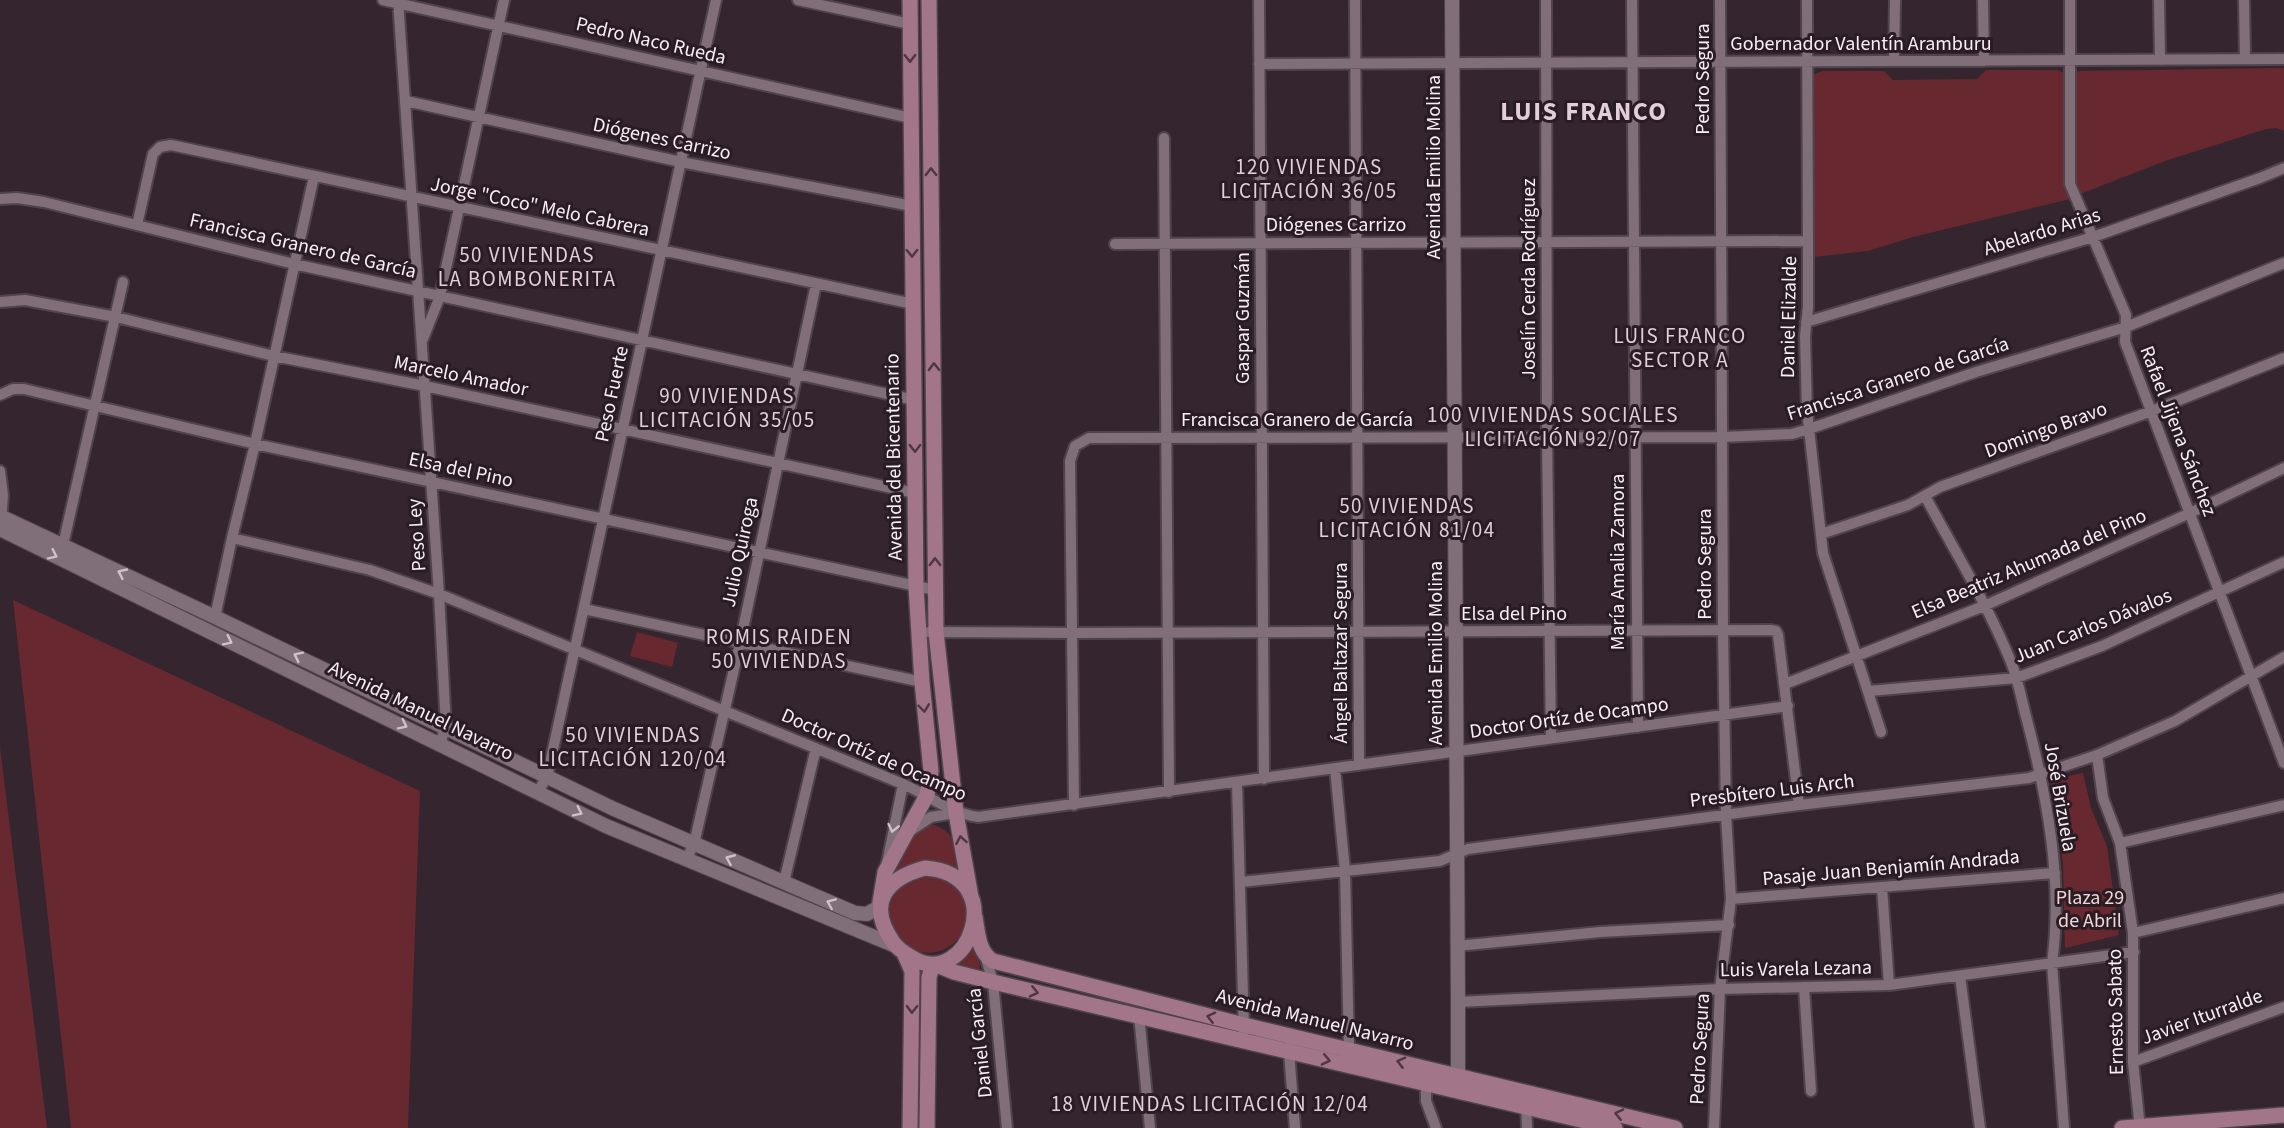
<svg xmlns="http://www.w3.org/2000/svg" width="2284" height="1128" font-family="'Source Sans 3',sans-serif">
  <rect width="100%" height="100%" fill="#34252f"/>
  <path fill="#67292f" d="M 2284,68 L 2284,131 L 2276,128 L 2266,129 L 2165,161 L 2080,194 L 2075,182 L 2075,74 L 2078,71 Z
    M 1986,70 L 2057,70 L 2064,73 L 2065,186 L 2070,199 L 1913,237 L 1868,251 L 1813,257 L 1813,75 L 1822,71 L 1884,71 L 1893,80 L 1977,79 Z
    M 13,600 L 420,791 L 408,1128 L 71,1128 Z
    M 637,632 L 678,643 L 672,667 L 630,656 Z
    M 0,747 L 47,1128 L 0,1128 Z
    M 2083,773 L 2091,808 L 2107,846 L 2119,935 L 2065,948 L 2063,864 L 2050,780 Z
    M 934,825 C 957,831 959,857 963,877 C 933,854 922,864 892,878 C 900,857 908,828 934,825 Z
    M889 914a39 39 0 1 1 78 0a39 39 0 1 1-78 0Z
    M 972,942 L 976,943 L 980,967 L 978,971 L 953,965 Z"/>
  <g fill="none" stroke-linecap="round" stroke-linejoin="round">
    <g stroke="#50444c" stroke-width="14">
      <path id="minor" d="M 383,0 L 911,118
        M 398,0 L 439,594 L 446,727 L 440,743
        M 798,0 L 910,24
        M 1259,0 L 1264,779
        M 1355,0 L 1359,765
        M 1546,0 L 1547,437 L 1551,738
        M 1632,0 L 1638,727
        M 1807,0 L 1808,241 L 1808,307 L 1805,336 L 1807,411 L 1823,553 L 1881,732
        M 1983,0 L 1984,61
        M 2070,0 L 2070,184 L 2126,315 L 2125,342 L 2284,763
        M 2159,0 L 2160,60
        M 2244,0 L 2245,58
        M 1894,61 L 1895,0
        M 1259,64 L 2284,59
        M 406,101 L 681,162 L 912,206
        M 1164,138 L 1169,792
        M 0,199 L 17,198 L 44,202 L 294,264 L 915,400
        M 137,225 L 153,154 L 160,147 L 171,145 L 913,304
        M 1115,244 L 1808,241
        M 0,302 L 25,300 L 116,317 L 274,356 L 425,386 L 915,493
        M 1806,322 L 2093,237 L 2260,178 L 2284,168
        M 423,339 L 440,296 L 504,0
        M 0,395 L 13,389 L 24,389 L 255,444 L 935,590
        M 0,471 L 3,495 L 1,523
        M 1925,496 C 1954,550 1988,605 2011,662 C 2019,682 2022,703 2028,724 C 2048,801 2063,883 2052,963 L 2064,1128
        M 1821,534 L 1908,505 L 1940,487 L 2152,411 L 2284,358
        M 232,538 L 255,444 L 314,176
        M 63,545 L 123,282
        M 584,609 L 922,682
        M 215,617 L 232,538 L 370,570 L 439,594 L 903,784 C 928,795 950,813 978,817 L 1788,706
        M 929,632 L 1072,633 L 1771,630 L 1776,631 L 1778,635 L 1799,805
        M 1785,684 L 1984,606 L 2190,513 L 2284,468
        M 1869,691 L 2016,678 L 2102,646 L 2284,562
        M 2097,755 L 2103,798 L 2120,843 L 2133,933 L 2133,1062 L 2140,1128
        M 1335,768 L 1345,871 L 1349,1049
        M 1237,783 L 1244,1031
        M 537,793 L 547,777 L 716,0
        M 1074,805 L 1070,461 L 1075,446 L 1089,438 L 1723,437 L 1792,434 L 1809,429 L 1976,372 L 2126,327 L 2284,263
        M 910,831 L 931,817 L 955,813
        M 2120,843 L 2284,805
        M 686,860 L 694,844 L 740,643 L 816,284
        M 887,863 L 903,784
        M 784,882 L 816,748
        M 1241,882 L 1440,861 L 1468,849 L 1799,805 L 2029,778 L 2097,755 L 2175,721 L 2284,657
        M 1882,887 L 1889,985
        M 1731,899 L 2055,873
        M 2133,933 L 2284,898
        M 1457,946 L 1600,932 L 1729,925
        M 985,955 L 993,982 L 1007,1128
        M 1960,976 L 1980,1128
        M 1804,987 L 1811,1091
        M 1458,1002 L 1720,989 L 1889,985 L 2134,952
        M 1139,1015 L 1150,1128
        M 1290,1045 L 1289,1052 L 1295,1128
        M 2133,1062 L 2284,1007
        M 1426,1079 L 1426,1101 L 1436,1128
        M 1526,1102 L 1527,1128
        M 1714,1128 L 1720,989 L 1731,899 L 1726,815 L 1723,631 L 1720,0"/>
    </g>
    <g stroke="#50444c" stroke-width="16">
      <path id="tertiary" d="M 1452,0 L 1458,1002 L 1458,1076 L 1455,1087
        M 0,516 L 215,617 L 614,809 L 855,913 L 867,914 L 879,907
        M 0,529 L 606,826 L 896,946"/>
    </g>
    <g stroke="#50444c" stroke-width="18">
      <path id="secondary" d="M 929,0 L 936,632 L 956,813 L 971,897
        M 925,868 C 1012,874 968,994 911,957 C 904,953 898,949 893,942 C 867,905 884,879 925,868 Z
        M 880,902 L 885,872 L 927,795 L 931,771 L 922,682 L 916,587 L 910,0
        M 975,917 C 978,933 978,952 993,961 L 1244,1025 L 1675,1128
        M 904,953 L 912,971 L 910,1128
        M 937,965 L 954,972 L 993,982 L 1615,1128
        M 927,1128 L 929,977 L 933,965
        M 2122,1128 L 2284,1115"/>
    </g>
    <use href="#minor" stroke="#806e79" stroke-width="10"/>
    <use href="#tertiary" stroke="#806e79" stroke-width="14"/>
    <use href="#secondary" stroke="#a27588" stroke-width="15"/>
  </g>
  <defs><path id="oneway-chevron" d="M-2-3.5L2.5 0L-2 3.5" fill="none" stroke-width="1.6" stroke-linecap="round" stroke-linejoin="round" transform="scale(1.5)"/></defs>
  <g stroke="#4e3743">
    <use href="#oneway-chevron" transform="translate(910 58) rotate(89)"/>
    <use href="#oneway-chevron" transform="translate(931 172) rotate(-91)"/>
    <use href="#oneway-chevron" transform="translate(912 253) rotate(89)"/>
    <use href="#oneway-chevron" transform="translate(934 367) rotate(-91)"/>
    <use href="#oneway-chevron" transform="translate(915 448) rotate(90)"/>
    <use href="#oneway-chevron" transform="translate(935 562) rotate(-90)"/>
    <use href="#oneway-chevron" transform="translate(924 708) rotate(83)"/>
    <use href="#oneway-chevron" transform="translate(961 840) rotate(-100)"/>
    <use href="#oneway-chevron" transform="translate(1034 992) rotate(13)"/>
    <use href="#oneway-chevron" transform="translate(912 1009) rotate(91)"/>
    <use href="#oneway-chevron" transform="translate(1211 1017) rotate(-166)"/>
    <use href="#oneway-chevron" transform="translate(1326 1060) rotate(13)"/>
    <use href="#oneway-chevron" transform="translate(1401 1062) rotate(-166)"/>
    <use href="#oneway-chevron" transform="translate(1619 1114) rotate(-167)"/>
  </g>
  <g stroke="#cec1c9">
    <use href="#oneway-chevron" transform="translate(53 555) rotate(26)"/>
    <use href="#oneway-chevron" transform="translate(122 573) rotate(-155)"/>
    <use href="#oneway-chevron" transform="translate(228 641) rotate(26)"/>
    <use href="#oneway-chevron" transform="translate(298 656) rotate(-154)"/>
    <use href="#oneway-chevron" transform="translate(403 725) rotate(26)"/>
    <use href="#oneway-chevron" transform="translate(578 812) rotate(26)"/>
    <use href="#oneway-chevron" transform="translate(893 828) rotate(103)"/>
    <use href="#oneway-chevron" transform="translate(730 859) rotate(-157)"/>
    <use href="#oneway-chevron" transform="translate(831 903) rotate(-157)"/>
  </g>
  <g text-anchor="middle" dominant-baseline="central" stroke-width="6" stroke-linejoin="round" paint-order="stroke">
    <g font-size="20" fill="#f8eef4" stroke="#2a1c25">
      <text transform="translate(651 41) rotate(13)">Pedro Naco Rueda</text>
      <text x="1861" y="44">Gobernador Valentín Aramburu</text>
      <text transform="translate(1703 79) rotate(-90)">Pedro Segura</text>
      <text transform="translate(662 139) rotate(12)">Diógenes Carrizo</text>
      <text transform="translate(1434 167) rotate(-90)">Avenida Emilio Molina</text>
      <text transform="translate(540 207) rotate(12)">Jorge "Coco" Melo Cabrera</text>
      <text x="1336" y="225">Diógenes Carrizo</text>
      <text transform="translate(2042 232) rotate(-17)">Abelardo Arias</text>
      <text transform="translate(303 246) rotate(13)">Francisca Granero de García</text>
      <text transform="translate(1529 279) rotate(-90)">Joselín Cerda Rodríguez</text>
      <text transform="translate(1789 317) rotate(-89)">Daniel Elizalde</text>
      <text transform="translate(1243 318) rotate(-90)">Gaspar Guzmán</text>
      <text transform="translate(461 376) rotate(12)">Marcelo Amador</text>
      <text transform="translate(1898 379) rotate(-18)">Francisca Granero de García</text>
      <text transform="translate(612 394) rotate(-78)">Peso Fuerte</text>
      <text x="1297" y="420">Francisca Granero de García</text>
      <text transform="translate(2046 430) rotate(-20)">Domingo Bravo</text>
      <text transform="translate(2178 431) rotate(69)">Rafael Jijena Sánchez</text>
      <text transform="translate(894 457) rotate(-91)">Avenida del Bicentenario</text>
      <text transform="translate(461 470) rotate(12)">Elsa del Pino</text>
      <text transform="translate(417 535) rotate(-94)">Peso Ley</text>
      <text transform="translate(740 552) rotate(-78)">Julio Quiroga</text>
      <text transform="translate(1618 562) rotate(-90)">María Amalia Zamora</text>
      <text transform="translate(1705 564) rotate(-90)">Pedro Segura</text>
      <text transform="translate(2029 564) rotate(-23)">Elsa Beatriz Ahumada del Pino</text>
      <text x="1514" y="614">Elsa del Pino</text>
      <text transform="translate(2093 626) rotate(-22)">Juan Carlos Dávalos</text>
      <text transform="translate(1341 653) rotate(-90)">Ángel Baltazar Segura</text>
      <text transform="translate(1436 653) rotate(-90)">Avenida Emilio Molina</text>
      <text transform="translate(421 711) rotate(26)">Avenida Manuel Navarro</text>
      <text transform="translate(1569 718) rotate(-8)">Doctor Ortíz de Ocampo</text>
      <text transform="translate(874 755) rotate(24)">Doctor Ortíz de Ocampo</text>
      <text transform="translate(1772 791) rotate(-7)">Presbítero Luis Arch</text>
      <text transform="translate(2060 797) rotate(80)">José Brizuela</text>
      <text transform="translate(1891 868) rotate(-5)">Pasaje Juan Benjamín Andrada</text>
      <text transform="translate(1796 969) rotate(-1)">Luis Varela Lezana</text>
      <text transform="translate(2116 1012) rotate(-91)">Ernesto Sabato</text>
      <text transform="translate(2202 1017) rotate(-20)">Javier Iturralde</text>
      <text transform="translate(1315 1020) rotate(14)">Avenida Manuel Navarro</text>
      <text transform="translate(980 1043) rotate(-96)">Daniel García</text>
      <text transform="translate(1700 1049) rotate(-87)">Pedro Segura</text>
    </g>
    <g font-size="20" fill="#f1d5d5" stroke="#2a1c25">
      <text x="2090" y="898">Plaza 29<tspan x="2090" dy="23">de Abril</tspan></text>
    </g>
    <g font-size="21" letter-spacing="1.5" fill="#e2ceda" stroke="#2a1c25">
      <text x="1309" y="167">120 VIVIENDAS<tspan x="1309" dy="24">LICITACIÓN 36/05</tspan></text>
      <text x="527" y="255">50 VIVIENDAS<tspan x="527" dy="24">LA BOMBONERITA</tspan></text>
      <text x="1680" y="336">LUIS FRANCO<tspan x="1680" dy="24">SECTOR A</tspan></text>
      <text x="727" y="396">90 VIVIENDAS<tspan x="727" dy="24">LICITACIÓN 35/05</tspan></text>
      <text x="1553" y="415">100 VIVIENDAS SOCIALES<tspan x="1553" dy="24">LICITACIÓN 92/07</tspan></text>
      <text x="1407" y="506">50 VIVIENDAS<tspan x="1407" dy="24">LICITACIÓN 81/04</tspan></text>
      <text x="779" y="637">ROMIS RAIDEN<tspan x="779" dy="24">50 VIVIENDAS</tspan></text>
      <text x="633" y="735">50 VIVIENDAS<tspan x="633" dy="24">LICITACIÓN 120/04</tspan></text>
      <text x="1210" y="1104">18 VIVIENDAS LICITACIÓN 12/04</text>
    </g>
    <g font-size="26" font-weight="bold" letter-spacing="1.5" fill="#e2ceda" stroke="#2a1c25">
      <text x="1584" y="111">LUIS FRANCO</text>
    </g>
  </g>
</svg>
